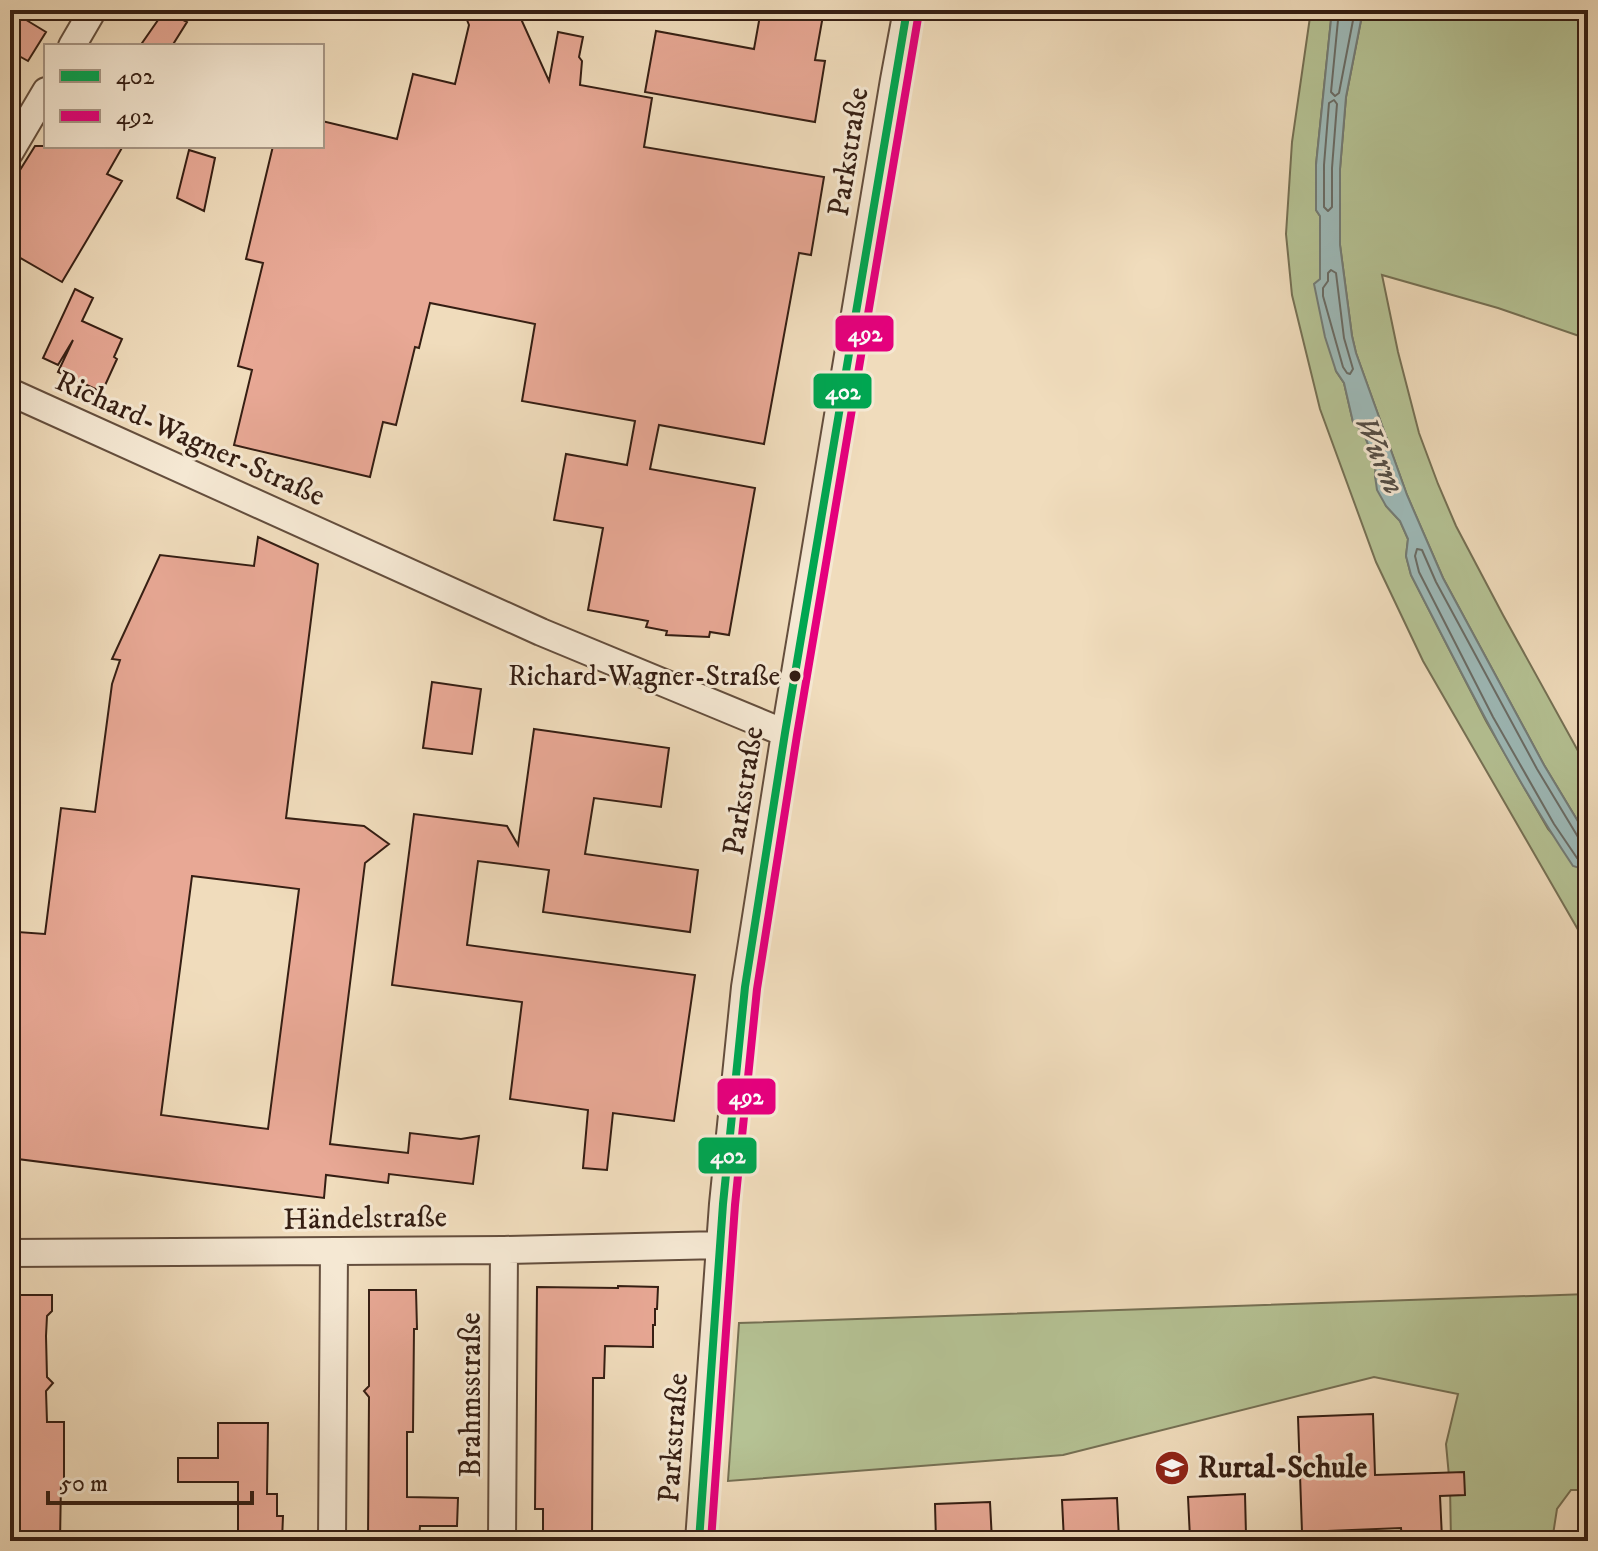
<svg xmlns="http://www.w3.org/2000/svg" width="1598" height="1551" font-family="'IM FELL DW Pica',serif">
  <rect width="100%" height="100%" fill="#f0dcbc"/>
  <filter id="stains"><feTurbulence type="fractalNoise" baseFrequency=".0025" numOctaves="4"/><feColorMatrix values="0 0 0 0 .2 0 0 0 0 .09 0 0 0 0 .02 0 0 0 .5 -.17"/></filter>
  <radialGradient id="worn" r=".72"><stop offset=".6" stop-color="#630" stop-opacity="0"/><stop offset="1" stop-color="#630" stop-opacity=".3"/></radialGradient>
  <path fill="#b5c294" stroke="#757054" stroke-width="2" d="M 1311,10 L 1332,10 L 1316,165 L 1316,210 L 1320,216 L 1320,280 L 1336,371 L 1344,383 L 1353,422 L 1363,432 L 1371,450 L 1376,464 L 1375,476 L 1386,506 L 1400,521 L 1408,539 L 1406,556 L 1411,575 L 1486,721 L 1548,829 L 1588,875 L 1588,947 L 1423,661 L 1376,562 L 1320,409 L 1292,295 L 1286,234 L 1292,142 Z
    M 1363,10 L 1588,10 L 1588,339 L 1498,308 L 1382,275 L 1398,352 L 1419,433 L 1438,484 L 1456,526 L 1503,615 L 1588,769 L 1588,838 L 1544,765 L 1443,578 L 1407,495 L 1356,353 L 1352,336 L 1340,245 L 1340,169 L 1346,97 Z
    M 1588,1294 L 1588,1490 L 1571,1490 L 1557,1509 L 1552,1541 L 1451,1541 L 1450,1487 L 1446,1444 L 1458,1394 L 1374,1377 L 1063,1455 L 728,1481 L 739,1323 Z"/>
  <path fill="#9dbab9" stroke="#737c77" stroke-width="2" d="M 1332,10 L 1363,10 L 1346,97 L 1340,169 L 1340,245 L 1352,336 L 1356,353 L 1407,495 L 1443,578 L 1544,765 L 1588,838 L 1588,875 L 1583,869 L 1573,866 C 1511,774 1462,674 1411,575 L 1406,556 L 1408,539 L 1400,521 L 1386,506 L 1377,490 L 1375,476 L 1376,464 L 1363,432 L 1353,422 L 1344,383 L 1336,371 L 1325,337 L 1314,284 L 1320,279 L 1320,216 L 1316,210 L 1316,165 Z"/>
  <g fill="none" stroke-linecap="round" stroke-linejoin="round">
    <path stroke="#696c66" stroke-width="2" d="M 1339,10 L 1331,92 L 1335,96 L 1339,93 L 1355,10
      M 1334,100 L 1337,104 L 1332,168 L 1332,207 L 1328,211 L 1324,207 L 1324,165 L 1329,103 Z
      M 1331,270 L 1336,273 L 1344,338 L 1353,369 L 1350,374 L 1347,373 L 1343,367 L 1323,296 L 1323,288 L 1328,281 L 1328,273 Z
      M 1588,841 L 1582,840 L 1578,837 L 1537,769 L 1436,582 L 1422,550 L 1417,549 L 1415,556 L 1419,572 L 1493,717 L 1554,824 L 1577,858 L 1588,863"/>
  </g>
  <path fill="#e8a895" stroke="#351e13" stroke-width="2" fill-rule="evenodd" d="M 165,10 L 187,22 L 172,46 L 140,46 Z
    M 463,10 L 517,10 L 549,81 L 558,32 L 583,37 L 579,57 L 582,61 L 580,85 L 652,98 L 644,147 L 824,177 L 811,255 L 799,253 L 764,444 L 659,425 L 650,469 L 755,488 L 729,635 L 710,632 L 709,637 L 666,635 L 667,631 L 646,627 L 648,621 L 588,610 L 603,528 L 554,520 L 566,454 L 627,465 L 635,421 L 522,401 L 535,324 L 430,303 L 419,348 L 415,347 L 396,425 L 383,422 L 370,477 L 234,445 L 252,370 L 238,366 L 263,263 L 246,259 L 273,146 L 322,146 L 322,121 L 397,139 L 413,74 L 455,84 L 469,25 Z
    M 761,10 L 824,10 L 815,60 L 825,61 L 815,122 L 645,92 L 656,31 L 754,49 Z
    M 18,15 L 46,32 L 28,61 L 10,51 L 10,29 Z
    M 35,146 L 123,146 L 107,174 L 122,181 L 62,282 L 10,252 L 10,186 Z
    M 189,150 L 215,158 L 204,211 L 177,198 Z
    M 75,289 L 93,298 L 82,321 L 122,339 L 114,357 L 117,359 L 102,392 L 58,372 L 73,340 L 58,365 L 43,358 Z
    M 258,537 L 318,564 L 286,818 L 364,826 L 389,844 L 365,863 L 330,1144 L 408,1153 L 410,1133 L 461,1139 L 479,1136 L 473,1184 L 389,1174 L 388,1183 L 326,1175 L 324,1198 L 10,1158 L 10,999 L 18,932 L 45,934 L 61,808 L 95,812 L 112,684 L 120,660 L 112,659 L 160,555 L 254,566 ZM 192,876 L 299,889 L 268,1129 L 161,1115 Z
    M 432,682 L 481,689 L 472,754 L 423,748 Z
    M 534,729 L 669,748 L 661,807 L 594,798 L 585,854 L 698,870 L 690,932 L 543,912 L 549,870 L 478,861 L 467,945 L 695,975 L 674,1121 L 613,1113 L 607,1170 L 583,1168 L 588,1110 L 510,1099 L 522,1002 L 392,985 L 414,814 L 507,826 L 518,845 Z
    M 618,1286 L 658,1287 L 657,1309 L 655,1309 L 655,1325 L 653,1325 L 653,1347 L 605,1346 L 604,1378 L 593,1378 L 592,1541 L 543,1541 L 543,1509 L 535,1509 L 537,1287 L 618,1288 Z
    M 369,1290 L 416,1290 L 417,1329 L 414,1329 L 413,1432 L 407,1432 L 407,1497 L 458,1498 L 457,1526 L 420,1526 L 419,1541 L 368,1541 L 369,1397 L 364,1391 L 369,1386 Z
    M 10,1295 L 52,1295 L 52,1311 L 47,1316 L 46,1336 L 47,1377 L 53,1383 L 46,1391 L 47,1422 L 64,1422 L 64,1483 L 61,1483 L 60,1541 L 13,1541 L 13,1529 L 10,1528 Z
    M 1373,1414 L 1375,1475 L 1464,1472 L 1465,1495 L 1440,1496 L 1442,1538 L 1402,1540 L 1401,1528 L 1302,1532 L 1298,1417 Z
    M 218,1423 L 268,1423 L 267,1494 L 277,1494 L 277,1516 L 283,1516 L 282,1541 L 238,1541 L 238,1482 L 178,1482 L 178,1458 L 218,1458 Z
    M 1245,1494 L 1246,1535 L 1190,1538 L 1188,1497 Z
    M 1117,1498 L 1119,1539 L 1064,1541 L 1062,1500 Z
    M 990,1502 L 992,1541 L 936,1541 L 935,1504 Z"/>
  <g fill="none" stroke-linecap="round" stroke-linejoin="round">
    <g stroke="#644e3d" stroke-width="30">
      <path id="minor" d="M 72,46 L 93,10
        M 10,152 L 46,91
        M 10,392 L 541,632 L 785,733
        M 10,1253 L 504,1250 L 721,1245
        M 332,1541 L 334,1251
        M 502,1541 L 504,1250
        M 699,1541 L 723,1204 L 745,987 L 785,733 L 894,80 L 907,10"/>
    </g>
    <use href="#minor" stroke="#f5e8d3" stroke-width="26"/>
    <g stroke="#f5e8d3" stroke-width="14">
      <path id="bus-1" d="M 699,1541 L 723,1204 L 745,987 L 785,733 L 907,10"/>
    </g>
    <g stroke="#f5e8d3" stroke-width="14">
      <path id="bus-2" d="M 711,1541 L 735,1205 L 757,989 L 797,735 L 919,12"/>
    </g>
    <use href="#bus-1" stroke="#00a651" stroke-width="8"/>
    <use href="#bus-2" stroke="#e5007d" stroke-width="8"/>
  </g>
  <defs>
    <g id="school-disc" transform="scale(1.8)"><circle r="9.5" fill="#8f2418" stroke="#f5e8d3"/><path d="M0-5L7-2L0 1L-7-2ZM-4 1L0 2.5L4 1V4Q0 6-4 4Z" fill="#fff"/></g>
  </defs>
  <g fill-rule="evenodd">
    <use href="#school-disc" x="1172" y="1468"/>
  </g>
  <circle fill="#351e13" stroke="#f5e8d3" stroke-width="3" cx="795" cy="676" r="7"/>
  <g text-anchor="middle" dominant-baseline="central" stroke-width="6" stroke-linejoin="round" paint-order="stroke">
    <g font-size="28" fill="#351e13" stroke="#f5e8d3" text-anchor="end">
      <text x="780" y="676">Richard-Wagner-Straße</text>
    </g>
    <g font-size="30" fill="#351e13" stroke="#f5e8d3">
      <text transform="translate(849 152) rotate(-81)">Parkstraße</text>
      <text transform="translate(190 439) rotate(24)">Richard-Wagner-Straße</text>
      <text transform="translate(744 791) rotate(-81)">Parkstraße</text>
      <text transform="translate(365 1219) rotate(-1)">Händelstraße</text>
      <text transform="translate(471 1395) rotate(-90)">Brahmsstraße</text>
      <text transform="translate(674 1438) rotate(-86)">Parkstraße</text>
    </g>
    <g font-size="30" font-weight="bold" fill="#351e13" stroke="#f5e8d3" text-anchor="start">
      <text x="1198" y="1468">Rurtal-Schule</text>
    </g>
    <g font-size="32" font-style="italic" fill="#544d45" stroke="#f5e8d3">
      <text transform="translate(1379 455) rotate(67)">Wurm</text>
    </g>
  </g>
  <g stroke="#f5e8d3" stroke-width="3">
    <rect x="834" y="314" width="61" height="39" rx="8" fill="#e5007d"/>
    <rect x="812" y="372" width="61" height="38" rx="8" fill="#00a651"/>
    <rect x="716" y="1077" width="61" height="39" rx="8" fill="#e5007d"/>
    <rect x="697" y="1136" width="61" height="39" rx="8" fill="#00a651"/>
  </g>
  <g font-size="22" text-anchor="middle" font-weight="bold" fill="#fff">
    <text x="865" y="341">492</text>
    <text x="843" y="399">402</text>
    <text x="746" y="1104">492</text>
    <text x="728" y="1163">402</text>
  </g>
  <rect width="1598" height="1551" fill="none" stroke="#f0dcbc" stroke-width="40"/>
  <rect x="12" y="12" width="1574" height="1527" fill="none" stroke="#351e13" stroke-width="4"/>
  <rect x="20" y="20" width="1558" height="1511" fill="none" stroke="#351e13" stroke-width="2"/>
  <rect x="44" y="44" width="280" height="104" fill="#f5e8d3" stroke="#a89786" stroke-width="2"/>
  <rect x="60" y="70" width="40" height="12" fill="#00a651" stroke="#a89786" stroke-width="2"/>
  <text x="116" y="84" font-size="24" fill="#351e13">402</text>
  <rect x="60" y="110" width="40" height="12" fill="#e5007d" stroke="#a89786" stroke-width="2"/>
  <text x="116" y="124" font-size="24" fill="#351e13">492</text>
  <path d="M48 1491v12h204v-12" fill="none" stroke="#351e13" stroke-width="4"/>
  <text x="60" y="1491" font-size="24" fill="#351e13" stroke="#f5e8d3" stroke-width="6" paint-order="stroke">50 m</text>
  <rect width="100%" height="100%" filter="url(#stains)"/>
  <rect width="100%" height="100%" fill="url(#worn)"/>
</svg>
